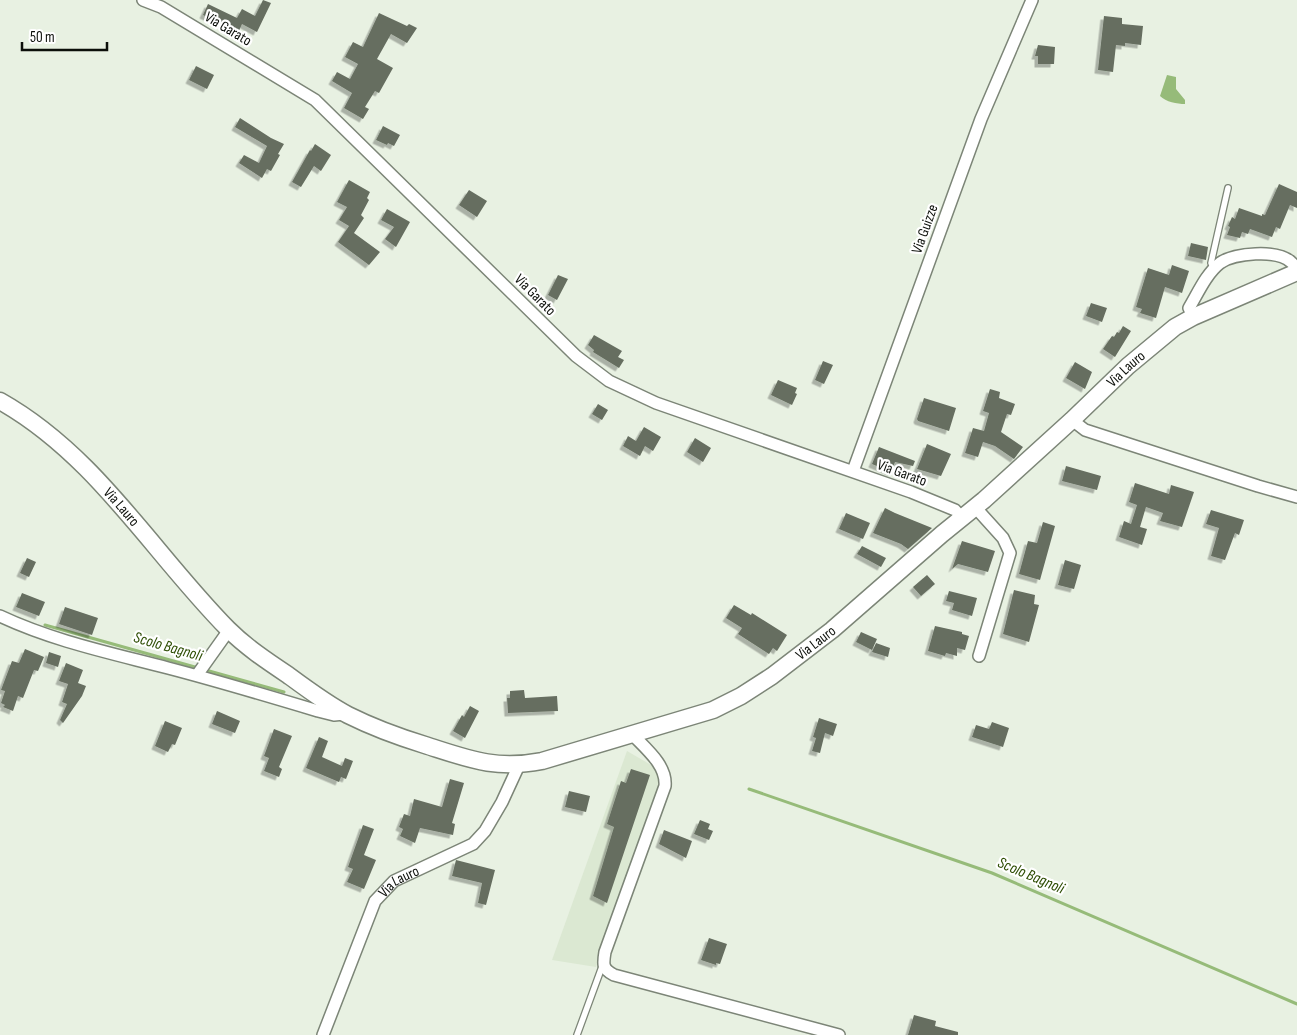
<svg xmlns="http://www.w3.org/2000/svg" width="1297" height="1035" font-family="'Sofia Sans Condensed',sans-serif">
  <defs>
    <filter id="shadow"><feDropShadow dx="-3.5" dy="3.5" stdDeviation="0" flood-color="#0004"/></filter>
  </defs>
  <rect width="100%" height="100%" fill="#e8f1e2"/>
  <path fill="#dbe8d2" d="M 627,751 L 658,769 L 662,782 L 596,967 L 552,960 Z"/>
  <path fill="#96bb79" d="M 1167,75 L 1176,77 L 1176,89 L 1185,100 L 1185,104 C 1177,104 1166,102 1160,96 Z"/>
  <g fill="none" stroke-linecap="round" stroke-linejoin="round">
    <path stroke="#96bb79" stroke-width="3" d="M 45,625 L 284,692
      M 749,789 L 992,873 L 1297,1004"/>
  </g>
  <path fill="#666e60" filter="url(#shadow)" d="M 263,0 L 271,3 L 257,32 L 242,24 L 237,35 L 227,30 L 229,27 L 203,15 L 208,4 L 237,18 L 242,9 L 255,16 Z
    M 379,13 L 407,26 L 409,24 L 417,28 L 407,43 L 391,34 L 377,59 L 393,68 L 379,93 L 375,91 L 365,107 L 369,109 L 363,119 L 344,108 L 352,93 L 332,81 L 337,72 L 350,79 L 358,64 L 345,57 L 353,42 L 363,47 Z
    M 1104,16 L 1122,18 L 1122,24 L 1143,26 L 1141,45 L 1125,43 L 1125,46 L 1116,45 L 1113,72 L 1098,70 Z
    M 1038,45 L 1055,47 L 1054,64 L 1038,64 L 1038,56 L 1035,56 Z
    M 196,66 L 214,75 L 207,89 L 189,80 Z
    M 240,118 L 271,138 L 284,144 L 278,154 L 280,155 L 271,171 L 267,169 L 262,178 L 239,163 L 244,155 L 259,163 L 267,146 L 235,127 Z
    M 383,126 L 400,135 L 394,146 L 388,143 L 387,145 L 376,140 Z
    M 315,144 L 331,155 L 321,171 L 314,166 L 301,187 L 292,182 L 310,150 L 311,151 Z
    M 349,180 L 370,192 L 367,198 L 369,200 L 361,215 L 364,218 L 354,233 L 380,252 L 369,265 L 338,242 L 349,226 L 339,220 L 347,207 L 337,202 Z
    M 1279,184 L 1297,192 L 1297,208 L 1290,205 L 1280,229 L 1276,227 L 1272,237 L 1250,229 L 1248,234 L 1242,232 L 1240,238 L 1227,235 L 1230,227 L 1228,226 L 1232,217 L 1235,219 L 1239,208 L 1262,216 L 1262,214 L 1265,215 Z
    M 469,190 L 487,201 L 477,217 L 459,205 Z
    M 387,209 L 410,222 L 396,247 L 385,239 L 394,227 L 381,220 Z
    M 1191,243 L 1208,247 L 1206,260 L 1188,256 Z
    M 1172,265 L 1189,271 L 1182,293 L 1165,287 L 1156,318 L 1140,313 L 1142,309 L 1136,307 L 1148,268 L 1169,275 Z
    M 558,275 L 568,279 L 557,300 L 548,295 Z
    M 1091,303 L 1107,308 L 1102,322 L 1086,316 Z
    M 1123,326 L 1131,331 L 1115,357 L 1103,349 L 1112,336 L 1114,337 L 1117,332 L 1119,333 Z
    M 594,335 L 622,351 L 618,357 L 624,360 L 619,368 L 593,352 L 594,350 L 588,345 Z
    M 823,361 L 833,365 L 824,384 L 815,380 Z
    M 1075,362 L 1092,372 L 1085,389 L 1066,378 Z
    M 778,380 L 797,388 L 795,393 L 797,394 L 792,405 L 771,395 Z
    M 990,389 L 1000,392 L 999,398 L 1015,404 L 1011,415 L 1007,414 L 1001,432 L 1023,447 L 1014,459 L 995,446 L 983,442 L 978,457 L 965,453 L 973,428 L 984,431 L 989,413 L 983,411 Z
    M 924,398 L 956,408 L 949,431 L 918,421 L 917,419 Z
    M 598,404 L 608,410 L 602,420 L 592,414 Z
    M 644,427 L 661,437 L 653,451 L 645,446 L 640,456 L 623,446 L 628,436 L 636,441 Z
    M 695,438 L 711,448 L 703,462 L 687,452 Z
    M 927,444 L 951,454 L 941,476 L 917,469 Z
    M 879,447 L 915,461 L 913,466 L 895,462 L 891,472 L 872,464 Z
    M 1066,466 L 1101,476 L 1097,490 L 1062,481 Z
    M 1135,483 L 1169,494 L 1171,485 L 1194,492 L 1182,527 L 1160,521 L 1163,513 L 1146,507 L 1140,527 L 1147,529 L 1142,545 L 1119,537 L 1124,521 L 1131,524 L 1137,505 L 1129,502 Z
    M 885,508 L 895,513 L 932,528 L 908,549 L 901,544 L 873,533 Z
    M 1211,510 L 1244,520 L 1239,535 L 1235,533 L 1225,560 L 1211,556 L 1219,528 L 1206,524 Z
    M 846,513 L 870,523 L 863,539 L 839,529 Z
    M 1043,522 L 1055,526 L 1040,580 L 1019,574 L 1028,541 L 1037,543 Z
    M 962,541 L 995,551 L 988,572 L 958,564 L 952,569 Z
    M 862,546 L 886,558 L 881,567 L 857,554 Z
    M 27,558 L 36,562 L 29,577 L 20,573 Z
    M 1065,560 L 1081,565 L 1074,589 L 1058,585 Z
    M 927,575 L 935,584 L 921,596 L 913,587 Z
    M 1014,590 L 1035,595 L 1034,604 L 1039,605 L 1029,642 L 1003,634 Z
    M 949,591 L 977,598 L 972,616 L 952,610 L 954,603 L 946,601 Z
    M 22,593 L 45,602 L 39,616 L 16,607 Z
    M 734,605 L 751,615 L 752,613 L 787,635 L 777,651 L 773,648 L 769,654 L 738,634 L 742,628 L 726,618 Z
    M 65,607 L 98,618 L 92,635 L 59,624 Z
    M 935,626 L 962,632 L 962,634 L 969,636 L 965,650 L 957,648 L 957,656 L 946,653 L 945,656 L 928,651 Z
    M 861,632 L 877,639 L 872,650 L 856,642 Z
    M 876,643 L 890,648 L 888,657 L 872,652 Z
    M 25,649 L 44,657 L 38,671 L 34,670 L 23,698 L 18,696 L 13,711 L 3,707 L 5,705 L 1,703 L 5,691 L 1,690 L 12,661 L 19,663 Z
    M 49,652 L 61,656 L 58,667 L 46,663 Z
    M 66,663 L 83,670 L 78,683 L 86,686 L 82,696 L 63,723 L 60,720 L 67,704 L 62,702 L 68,684 L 59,681 Z
    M 524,690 L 525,698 L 557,696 L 558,711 L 508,713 L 507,698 L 510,698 L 510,691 Z
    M 470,706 L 479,711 L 465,738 L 453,731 L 462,715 L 464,717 Z
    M 217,711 L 240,721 L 235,733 L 212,724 Z
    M 819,718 L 837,724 L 833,736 L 825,733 L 820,753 L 812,751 L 816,738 L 813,737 Z
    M 165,721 L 182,728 L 175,745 L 172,744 L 168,752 L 155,746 Z
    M 992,722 L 1009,728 L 1003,747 L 972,737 L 976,725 L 989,729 Z
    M 274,729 L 292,736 L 279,767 L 282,769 L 279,777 L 264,771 L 269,758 L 264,756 Z
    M 319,737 L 328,741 L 322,757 L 342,766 L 345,758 L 353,761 L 346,779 L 341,777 L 339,782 L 306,768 Z
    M 631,769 L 650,775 L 607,903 L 593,896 L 614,827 L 607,824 L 621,781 L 626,783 Z
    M 450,779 L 464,783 L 452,823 L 455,824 L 453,835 L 420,828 L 415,843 L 400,836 L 403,829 L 399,827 L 404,814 L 410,816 L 414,799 L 442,807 Z
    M 569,791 L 590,796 L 586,812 L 565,807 Z
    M 700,820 L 710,824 L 708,829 L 713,831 L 709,840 L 694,834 Z
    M 363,825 L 374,829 L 364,855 L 376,860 L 364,889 L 347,882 L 353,869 L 348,867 Z
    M 664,830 L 692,841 L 686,858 L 659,844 Z
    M 456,860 L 495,870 L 486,905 L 478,903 L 482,883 L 452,876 Z
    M 709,938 L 727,944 L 720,964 L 716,963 L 716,965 L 701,960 Z
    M 914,1015 L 936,1021 L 935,1026 L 958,1032 L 958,1035 L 908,1035 Z"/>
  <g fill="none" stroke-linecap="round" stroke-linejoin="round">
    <g stroke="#7c8577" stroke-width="8">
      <path id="lane" d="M 1214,270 L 1211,263 L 1228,188
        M 577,1035 L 603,964"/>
    </g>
    <g stroke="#7c8577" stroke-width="14">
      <g id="street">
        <path d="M 143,0 L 161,7 L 315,100 L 576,356 L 609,381 L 656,403 L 911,492 L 955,510 L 962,518"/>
        <path d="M 1193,317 L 1189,308 C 1198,293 1206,274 1220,263 C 1234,253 1277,249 1291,262 C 1294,264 1295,268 1297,272"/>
        <path d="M 1072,420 L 1085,430 L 1258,486 L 1297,497"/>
        <path d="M 853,471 L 981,119 L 1032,0"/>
        <path d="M 975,507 L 1003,538 L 1010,553 L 979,656"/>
        <path d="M 0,616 C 53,641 111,653 168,668 C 218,681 268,696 318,711 L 334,715 L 344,714"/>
        <path d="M 197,675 L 229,630"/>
        <path d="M 632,734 C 645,748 667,765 665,786 L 605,952 C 603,964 602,969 614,975 L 839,1035"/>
        <path id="s1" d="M 323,1035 L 375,901 L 394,881 L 473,844 L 485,831 L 502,802 L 519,765"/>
      </g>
    </g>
    <g stroke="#7c8577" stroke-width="19">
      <g id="secondary">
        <path id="s2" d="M 0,401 C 96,455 152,552 228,629 C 246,647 267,661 288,675 C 307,689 327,704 348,715 C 372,727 399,737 425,745 C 469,759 495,770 542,761 L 713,710 L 741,696 L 772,676 L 832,630 L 942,534 L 984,500 L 1072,420 L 1128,366 L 1175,327 L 1193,317 L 1297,272"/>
      </g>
    </g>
    <use href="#lane" stroke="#fff" stroke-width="5.5"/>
    <use href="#street" stroke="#fff" stroke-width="11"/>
    <use href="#secondary" stroke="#fff" stroke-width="16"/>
  </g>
  <g text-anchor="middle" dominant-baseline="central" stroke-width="4.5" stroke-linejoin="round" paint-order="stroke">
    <g font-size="15" fill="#0c0f0a" stroke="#fff">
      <text transform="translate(228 29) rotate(31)">Via Garato</text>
      <text transform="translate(925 229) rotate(-70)">Via Guizze</text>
      <text transform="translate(535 295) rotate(45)">Via Garato</text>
      <text stroke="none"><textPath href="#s2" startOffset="1390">Via Lauro</textPath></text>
      <text transform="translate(902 473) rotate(20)">Via Garato</text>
      <text stroke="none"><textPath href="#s2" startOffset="162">Via Lauro</textPath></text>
      <text stroke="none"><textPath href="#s2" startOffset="976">Via Lauro</textPath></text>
      <text stroke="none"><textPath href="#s1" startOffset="175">Via Lauro</textPath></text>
    </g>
    <g font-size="16" font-style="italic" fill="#2d4d03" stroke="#fff">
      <text transform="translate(168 647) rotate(16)">Scolo Bagnoli</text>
      <text transform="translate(1031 876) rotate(23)">Scolo Bagnoli</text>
    </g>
  </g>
  <path d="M22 42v8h85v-8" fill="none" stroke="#0c0f0a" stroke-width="2.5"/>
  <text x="30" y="42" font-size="15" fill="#0c0f0a" stroke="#ffffff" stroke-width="4" paint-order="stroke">50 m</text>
</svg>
